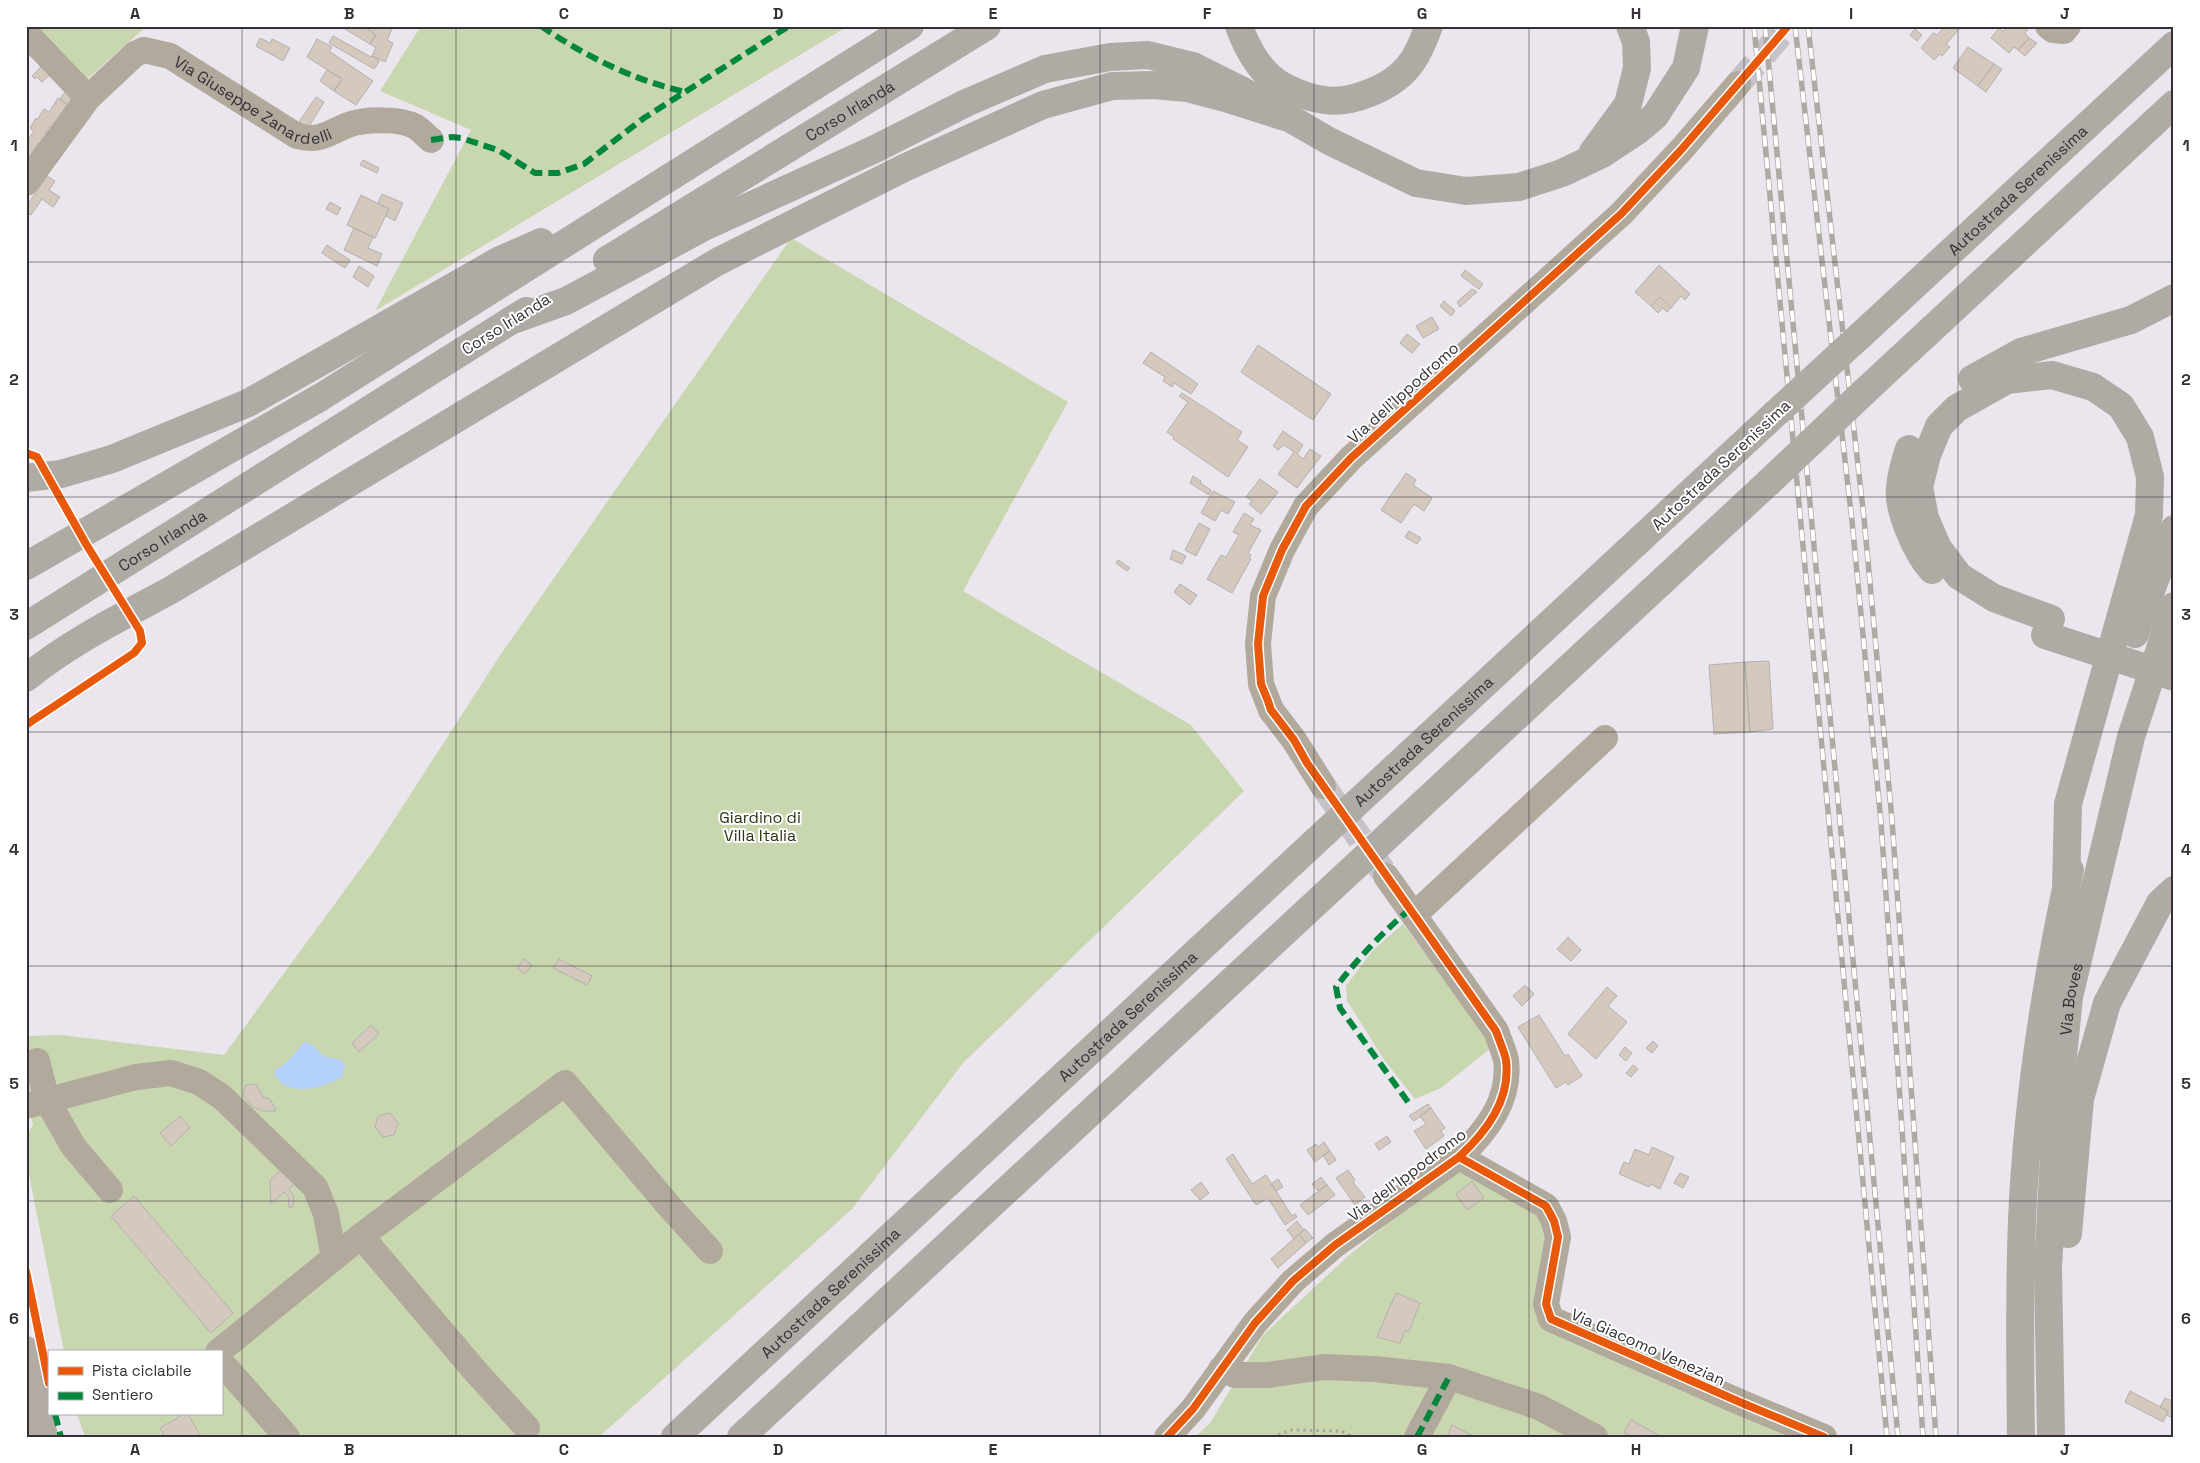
<svg xmlns="http://www.w3.org/2000/svg" width="2200" height="1463" font-family="'Space Grotesk',sans-serif">
  <rect width="100%" height="100%" fill="#ebe6ee"/>
  <path fill="#c9d7b0" d="M 36,26 L 147,26 L 86,80 Z
    M 421,26 L 848,26 L 375,311 L 471,130 L 380,91 Z
    M 791,238 L 1068,402 L 963,591 L 1191,725 L 1244,791 L 963,1063 L 852,1209 L 599,1437 L 85,1437 L 77,1414 L 221,1414 L 221,1352 L 64,1352 L 26,1159 L 26,1138 L 33,1124 L 26,1099 L 26,1036 L 62,1035 L 224,1055 L 375,849 L 501,654 Z
    M 1403,924 L 1438,971 L 1463,997 L 1491,1048 L 1441,1088 L 1415,1099 L 1385,1061 L 1347,1001 L 1346,986 L 1373,950 Z
    M 1463,1167 L 1536,1210 L 1550,1239 L 1540,1303 L 1798,1437 L 1195,1437 L 1210,1423 L 1263,1335 L 1347,1257 L 1442,1179 Z"/>
  <path fill="#b2d0fa" d="M 304,1042 L 311,1044 L 324,1056 L 341,1060 L 345,1065 L 342,1077 C 327,1086 300,1095 283,1084 C 279,1081 279,1078 275,1076 L 274,1071 L 286,1063 Z"/>
  <path fill="#d4c9bc" stroke="#b3b0b1" d="M 340,26 L 363,26 L 376,35 L 370,44 Z
    M 363,26 L 386,26 L 392,29 L 387,40 L 393,43 L 385,62 L 372,56 L 376,48 L 370,44 L 376,35 Z
    M 1945,26 L 1960,28 L 1946,44 L 1950,47 L 1942,56 L 1940,54 L 1934,60 L 1921,48 L 1933,33 L 1937,35 Z
    M 2007,26 L 2022,26 L 2028,30 L 2025,33 L 2029,38 L 2018,50 L 2014,47 L 2009,53 L 1991,38 L 1999,28 L 2003,32 Z
    M 1915,29 L 1922,35 L 1917,41 L 1910,35 Z
    M 333,36 L 371,57 L 372,56 L 378,59 L 379,62 L 374,69 L 329,43 Z
    M 260,38 L 270,43 L 272,39 L 290,48 L 283,61 L 256,46 Z
    M 2029,38 L 2037,43 L 2025,56 L 2018,50 Z
    M 317,39 L 332,47 L 329,51 L 373,81 L 356,105 L 334,91 L 342,79 L 307,57 Z
    M 1968,47 L 1994,64 L 1978,86 L 1953,68 Z
    M 1994,64 L 2002,69 L 1986,92 L 1978,86 Z
    M 41,67 L 50,75 L 42,82 L 37,77 L 35,79 L 32,76 Z
    M 327,70 L 342,79 L 334,91 L 320,81 Z
    M 65,92 L 73,97 L 68,105 L 60,99 Z
    M 316,97 L 324,102 L 308,128 L 299,122 Z
    M 58,98 L 68,105 L 53,129 L 49,127 L 46,133 L 49,135 L 42,146 L 38,143 L 32,153 L 26,173 L 26,135 L 29,138 L 34,131 L 30,128 L 36,118 L 37,120 L 44,109 L 49,112 Z
    M 363,160 L 379,168 L 377,173 L 360,165 Z
    M 47,176 L 55,181 L 49,190 L 60,197 L 53,207 L 42,199 L 31,215 L 26,212 L 26,207 Z
    M 382,194 L 403,203 L 395,221 L 386,216 L 389,209 L 378,203 Z
    M 361,195 L 389,209 L 375,238 L 347,225 Z
    M 330,202 L 341,208 L 337,215 L 326,209 Z
    M 354,228 L 373,237 L 368,248 L 382,254 L 377,266 L 344,250 Z
    M 327,245 L 350,260 L 345,268 L 322,253 Z
    M 1659,265 L 1690,294 L 1685,300 L 1681,296 L 1671,308 L 1660,297 L 1651,306 L 1635,292 Z
    M 359,266 L 374,276 L 368,287 L 353,277 Z
    M 1465,270 L 1483,284 L 1479,289 L 1461,276 Z
    M 1472,289 L 1477,292 L 1460,307 L 1457,302 Z
    M 1660,297 L 1671,308 L 1667,312 L 1663,308 L 1658,313 L 1651,306 Z
    M 1444,301 L 1455,311 L 1451,316 L 1440,306 Z
    M 1432,317 L 1439,329 L 1423,338 L 1416,326 Z
    M 1407,334 L 1420,344 L 1412,353 L 1400,343 Z
    M 1258,345 L 1331,394 L 1313,420 L 1241,372 Z
    M 1151,352 L 1198,384 L 1191,394 L 1174,383 L 1172,387 L 1163,381 L 1165,377 L 1143,363 Z
    M 1182,393 L 1242,432 L 1237,440 L 1248,447 L 1228,477 L 1173,439 L 1174,437 L 1167,432 L 1188,402 L 1179,396 Z
    M 1283,431 L 1303,445 L 1297,454 L 1303,459 L 1310,449 L 1321,456 L 1297,488 L 1278,474 L 1294,452 L 1284,445 L 1278,450 L 1273,446 Z
    M 1406,473 L 1416,480 L 1413,485 L 1432,498 L 1424,511 L 1414,504 L 1401,523 L 1381,510 Z
    M 1193,476 L 1201,481 L 1200,483 L 1211,490 L 1209,495 L 1190,483 Z
    M 1260,479 L 1278,492 L 1261,514 L 1249,504 L 1252,501 L 1246,497 Z
    M 1213,491 L 1235,502 L 1228,514 L 1221,510 L 1215,521 L 1201,513 Z
    M 1244,513 L 1254,519 L 1250,525 L 1261,530 L 1248,553 L 1251,555 L 1249,558 L 1251,559 L 1232,593 L 1207,579 L 1221,555 L 1226,557 L 1239,535 L 1233,532 Z
    M 1199,523 L 1210,529 L 1196,556 L 1185,550 Z
    M 1409,531 L 1421,538 L 1417,544 L 1405,537 Z
    M 1173,550 L 1186,556 L 1182,564 L 1170,559 Z
    M 1118,560 L 1130,568 L 1127,571 L 1116,563 Z
    M 1180,584 L 1197,595 L 1190,605 L 1174,592 Z
    M 1769,661 L 1773,729 L 1750,732 L 1745,662 Z
    M 1745,662 L 1750,732 L 1714,734 L 1709,665 Z
    M 1568,937 L 1581,950 L 1571,961 L 1557,949 Z
    M 524,959 L 532,965 L 525,974 L 517,968 Z
    M 559,959 L 592,976 L 587,985 L 553,968 Z
    M 1525,985 L 1534,994 L 1522,1006 L 1513,996 Z
    M 1607,987 L 1617,996 L 1608,1006 L 1627,1022 L 1596,1059 L 1568,1034 Z
    M 1539,1015 L 1565,1056 L 1568,1054 L 1582,1076 L 1568,1085 L 1566,1082 L 1556,1088 L 1518,1027 Z
    M 371,1025 L 379,1034 L 359,1052 L 352,1043 Z
    M 1653,1041 L 1658,1046 L 1652,1053 L 1646,1048 Z
    M 1625,1047 L 1632,1053 L 1626,1061 L 1619,1055 Z
    M 1633,1065 L 1638,1069 L 1631,1077 L 1626,1073 Z
    M 256,1084 L 263,1097 L 270,1099 L 276,1111 L 263,1111 L 253,1107 L 248,1102 L 243,1094 L 246,1085 Z
    M 1428,1104 L 1431,1108 L 1414,1121 L 1409,1116 Z
    M 1431,1108 L 1445,1128 L 1441,1131 L 1444,1136 L 1426,1149 L 1414,1131 L 1426,1124 L 1420,1116 Z
    M 390,1113 L 398,1123 L 394,1135 L 383,1137 L 375,1127 L 378,1116 Z
    M 180,1116 L 190,1128 L 171,1146 L 160,1133 Z
    M 1387,1136 L 1391,1142 L 1379,1150 L 1375,1144 Z
    M 1324,1142 L 1330,1151 L 1315,1162 L 1307,1150 L 1316,1144 L 1318,1147 Z
    M 1652,1147 L 1674,1157 L 1660,1189 L 1650,1184 L 1649,1187 L 1619,1174 L 1624,1162 L 1629,1164 L 1635,1149 L 1649,1155 Z
    M 1330,1151 L 1336,1160 L 1329,1165 L 1323,1155 Z
    M 1233,1154 L 1252,1184 L 1266,1175 L 1292,1216 L 1295,1214 L 1297,1217 L 1285,1225 L 1268,1198 L 1256,1205 L 1226,1159 Z
    M 286,1165 L 298,1180 L 289,1189 L 294,1196 L 293,1207 L 288,1207 L 289,1198 L 284,1192 L 271,1204 L 270,1180 Z
    M 1348,1170 L 1355,1180 L 1353,1182 L 1365,1197 L 1355,1205 L 1336,1178 Z
    M 1680,1173 L 1689,1177 L 1683,1188 L 1674,1183 Z
    M 1321,1177 L 1327,1185 L 1318,1191 L 1312,1184 Z
    M 1278,1179 L 1283,1187 L 1276,1191 L 1271,1184 Z
    M 1472,1181 L 1484,1198 L 1467,1210 L 1456,1194 Z
    M 1201,1182 L 1209,1193 L 1200,1200 L 1191,1190 Z
    M 1327,1185 L 1335,1195 L 1308,1215 L 1300,1205 Z
    M 134,1196 L 233,1313 L 211,1333 L 111,1216 Z
    M 1297,1221 L 1304,1230 L 1294,1239 L 1287,1230 Z
    M 1305,1229 L 1313,1238 L 1306,1243 L 1299,1234 Z
    M 1299,1234 L 1306,1243 L 1278,1268 L 1271,1259 Z
    M 1396,1293 L 1420,1303 L 1409,1331 L 1405,1331 L 1400,1343 L 1377,1337 Z
    M 2130,1391 L 2168,1411 L 2163,1422 L 2125,1402 Z
    M 2165,1398 L 2174,1402 L 2173,1418 L 2166,1415 L 2168,1411 L 2160,1407 Z
    M 184,1414 L 188,1414 L 201,1437 L 165,1437 L 160,1428 Z
    M 1631,1420 L 1660,1436 L 1660,1437 L 1632,1437 L 1624,1432 Z
    M 1452,1425 L 1475,1437 L 1447,1437 Z"/>
  <g fill="none" stroke-linecap="round" stroke-linejoin="round">
    <path stroke="#c6c2c9" stroke-width="26" stroke-dasharray="26 13" stroke-linecap="butt" d="M 1738,84 L 1788,26
      M 1323,786 L 1383,871"/>
    <path stroke="#aba59e" stroke-width="3" stroke-dasharray="2.5 4" stroke-linecap="butt" d="M 1272,1437 L 1291,1430 L 1341,1431 L 1353,1437"/>
    <g stroke="#b0a99c" stroke-width="26">
      <path d="M 2048,26 L 2053,30 L 2064,31 L 2068,26"/>
      <path d="M 26,33 L 88,98"/>
      <path id="s1" d="M 26,183 L 88,98 L 135,54 L 144,50 L 170,56 L 297,136 C 319,142 328,133 348,125 C 364,119 401,118 416,127 C 422,131 426,136 431,140"/>
      <path d="M 1323,786 L 1294,740 L 1271,710 L 1261,684 L 1258,644 L 1263,596 L 1282,550 L 1306,506 L 1351,458 L 1621,214 L 1681,150 L 1738,84"/>
      <path d="M 1414,915 L 1605,738"/>
      <path d="M 37,1061 L 47,1100 L 73,1146 L 110,1190"/>
      <path d="M 26,1106 L 136,1077 L 171,1073 L 199,1082 L 222,1097 L 315,1187 L 326,1214 L 334,1258"/>
      <path d="M 1459,1157 L 1546,1206 L 1554,1221 L 1558,1237 L 1546,1304 L 1551,1319 L 1742,1403 L 1824,1437"/>
      <path d="M 361,1236 L 476,1372 L 527,1428"/>
      <path d="M 218,1352 L 361,1236 L 565,1083 L 669,1206 L 710,1251"/>
      <path d="M 221,1362 L 287,1437"/>
      <path d="M 1221,1369 L 1235,1375 L 1268,1375 L 1324,1367 L 1374,1369 L 1449,1377 L 1539,1407 L 1595,1437"/>
      <path d="M 1167,1437 L 1193,1409 L 1255,1323 L 1293,1281 L 1335,1245 L 1459,1157 C 1486,1132 1511,1100 1506,1060 C 1504,1051 1499,1040 1496,1031 L 1386,876"/>
      <path d="M 1417,1437 L 1449,1377"/>
    </g>
    <path stroke="#b3aca4" stroke-width="28" d="M 26,1350 L 44,1437"/>
    <g stroke="#afaaa3" stroke-width="28">
      <path d="M 1239,26 C 1246,46 1259,71 1278,83 C 1289,90 1311,99 1325,100 C 1351,104 1391,88 1408,67 C 1418,55 1423,41 1429,26"/>
      <path d="M 1593,152 L 1628,104 L 1637,68 L 1636,42 L 1630,26"/>
      <path id="s2" d="M 607,260 L 987,26"/>
      <path d="M 510,321 L 566,301 L 706,226 L 875,149 L 966,103 L 1045,69 L 1110,57 L 1148,55 L 1193,66 L 1243,91 L 1329,141 L 1416,183 L 1466,191 L 1519,187 L 1562,173 L 1602,154 L 1637,131 L 1655,116 L 1686,68 L 1695,26"/>
      <path id="s3" d="M 1862,334 L 2174,45"/>
      <path d="M 1972,379 L 2021,352 L 2131,320 L 2174,298"/>
      <path d="M 1864,392 L 2174,104"/>
      <path d="M 1909,449 C 1905,461 1901,475 1900,488 C 1897,509 1917,554 1932,570"/>
      <path d="M 26,478 L 61,474 L 112,459 L 248,403 L 500,260 L 541,242"/>
      <path d="M 26,566 L 321,397 L 910,26"/>
      <path d="M 2051,619 L 1994,598 L 1959,576 L 1938,548 L 1925,518 L 1919,487 L 1927,455 L 1939,426 L 1957,408 L 2007,380 L 2052,375 L 2093,387 L 2121,406 L 2140,437 L 2150,477 L 2149,515 L 2068,804 L 2066,889"/>
      <path id="s4" d="M 26,626 L 526,311"/>
      <path d="M 2135,634 L 2174,529"/>
      <path d="M 26,678 C 70,642 121,617 171,590 L 717,262 L 904,168 L 1043,105 L 1112,86 L 1153,85 L 1187,88 L 1225,98 L 1285,117"/>
      <path d="M 2068,1234 L 2080,1099 L 2107,1003 L 2160,903 L 2174,890"/>
      <path id="s5" d="M 675,1437 L 1775,414"/>
      <path d="M 741,1437 L 1769,482"/>
      <path d="M 2021,1437 C 2020,1365 2019,1292 2022,1220 C 2027,1103 2045,985 2070,870"/>
      <path id="s6" d="M 2051,1437 L 2048,1268 L 2055,1135 L 2069,997 L 2131,737 L 2174,606"/>
    </g>
    <g stroke="#afa9a3" stroke-width="5.5">
      <path id="rail" d="M 1754,26 L 1887,1437
        M 1765,26 L 1898,1437
        M 1795,26 L 1852,521 L 1881,822 L 1923,1437
        M 1808,26 L 1864,518 L 1892,820 L 1936,1437"/>
    </g>
    <use href="#rail" stroke="#fff" stroke-width="4" stroke-dasharray="11" stroke-linecap="butt"/>
    <path stroke="#afaaa3" stroke-width="28" d="M 1775,414 L 1862,334
      M 1769,482 L 1864,392
      M 2045,635 L 2174,677"/>
    <path stroke="#00873e" stroke-width="6" stroke-dasharray="12 6" stroke-linecap="butt" d="M 541,26 C 585,56 633,80 685,92
      M 431,140 L 452,137 L 461,138 L 498,150 L 535,173 L 558,173 L 584,164 L 644,118 L 789,26
      M 1408,1102 L 1340,1008 L 1336,987 C 1358,958 1382,933 1410,909
      M 55,1414 L 61,1437
      M 1417,1437 L 1449,1377"/>
    <g stroke="#fff" stroke-width="11">
      <path id="cycleway" d="M 26,453 L 37,457 L 86,544 L 140,631 L 142,643 L 134,653 L 26,725
        M 1459,1157 L 1546,1206 L 1554,1221 L 1558,1237 L 1546,1304 L 1551,1319 L 1742,1403 L 1824,1437
        M 26,1271 L 49,1383
        M 1167,1437 L 1193,1409 L 1255,1323 L 1293,1281 L 1335,1245 L 1459,1157 C 1486,1132 1511,1100 1506,1060 C 1504,1051 1499,1040 1496,1031 L 1307,763 L 1294,740 L 1271,710 L 1268,701 L 1261,684 L 1258,644 L 1263,596 L 1282,550 L 1306,506 L 1351,458 L 1621,214 L 1681,150 L 1788,26"/>
    </g>
    <use href="#cycleway" stroke="#e8590c" stroke-width="8"/>
  </g>
  <path fill="none" stroke="#343036" stroke-width="1" stroke-opacity="0.55" d="M 242,26 L 242,1437M 456,26 L 456,1437M 671,26 L 671,1437M 886,26 L 886,1437M 1100,26 L 1100,1437M 1314,26 L 1314,1437M 1529,26 L 1529,1437M 1744,26 L 1744,1437M 1958,26 L 1958,1437M 26,262 L 2174,262M 26,497 L 2174,497M 26,732 L 2174,732M 26,966 L 2174,966M 26,1201 L 2174,1201"/>
  <g text-anchor="middle" dominant-baseline="central" stroke-width="4" stroke-linejoin="round" paint-order="stroke">
    <g font-size="16" fill="#343036" stroke="#fff">
      <text stroke="none"><textPath href="#s1" startOffset="302">Via Giuseppe Zanardelli</textPath></text>
      <text stroke="none"><textPath href="#s2" startOffset="285">Corso Irlanda</textPath></text>
      <text stroke="none"><textPath href="#s3" startOffset="212">Autostrada Serenissima</textPath></text>
      <text transform="translate(506 324) rotate(-32)">Corso Irlanda</text>
      <text transform="translate(1403 393) rotate(-42)">Via dell'Ippodromo</text>
      <text transform="translate(1721 465) rotate(-43)">Autostrada Serenissima</text>
      <text stroke="none"><textPath href="#s4" startOffset="161">Corso Irlanda</textPath></text>
      <text stroke="none"><textPath href="#s5" startOffset="1022">Autostrada Serenissima</textPath></text>
      <text stroke="none"><textPath href="#s6" startOffset="439">Via Boves</textPath></text>
      <text stroke="none"><textPath href="#s5" startOffset="618">Autostrada Serenissima</textPath></text>
      <text transform="translate(1407 1175) rotate(-37)">Via dell'Ippodromo</text>
      <text stroke="none"><textPath href="#s5" startOffset="212">Autostrada Serenissima</textPath></text>
      <text transform="translate(1648 1347) rotate(24)">Via Giacomo Venezian</text>
    </g>
    <g font-size="16" fill="#293512" stroke="#fff">
      <text x="760" y="817">Giardino di<tspan x="760" dy="18">Villa Italia</tspan></text>
    </g>
  </g>
  <rect width="2200" height="1463" fill="none" stroke="#ffffff" stroke-width="55"/>
  <rect x="48" y="1350" width="175" height="65" fill="#ffffff" stroke="#aeacaf"/>
  <rect x="58" y="1367" width="25" height="8" fill="#e8590c" stroke="#aeacaf"/>
  <text x="92" y="1376" font-size="15" fill="#343036">Pista ciclabile</text>
  <rect x="58" y="1392" width="25" height="8" fill="#00873e" stroke="#aeacaf"/>
  <text x="92" y="1400" font-size="15" fill="#343036">Sentiero</text>
  <rect x="28" y="28" width="2144" height="1408" fill="none" stroke="#343036" stroke-width="2"/>
  <g font-size="16" text-anchor="middle" font-weight="bold" fill="#343036">
    <text x="135" y="19">A</text>
    <text x="349" y="19">B</text>
    <text x="564" y="19">C</text>
    <text x="778" y="19">D</text>
    <text x="993" y="19">E</text>
    <text x="1207" y="19">F</text>
    <text x="1422" y="19">G</text>
    <text x="1636" y="19">H</text>
    <text x="1851" y="19">I</text>
    <text x="2065" y="19">J</text>
    <text x="14" y="151">1</text>
    <text x="2186" y="151">1</text>
    <text x="14" y="385">2</text>
    <text x="2186" y="385">2</text>
    <text x="14" y="620">3</text>
    <text x="2186" y="620">3</text>
    <text x="14" y="855">4</text>
    <text x="2186" y="855">4</text>
    <text x="14" y="1089">5</text>
    <text x="2186" y="1089">5</text>
    <text x="14" y="1324">6</text>
    <text x="2186" y="1324">6</text>
    <text x="135" y="1455">A</text>
    <text x="349" y="1455">B</text>
    <text x="564" y="1455">C</text>
    <text x="778" y="1455">D</text>
    <text x="993" y="1455">E</text>
    <text x="1207" y="1455">F</text>
    <text x="1422" y="1455">G</text>
    <text x="1636" y="1455">H</text>
    <text x="1851" y="1455">I</text>
    <text x="2065" y="1455">J</text>
  </g>
</svg>
